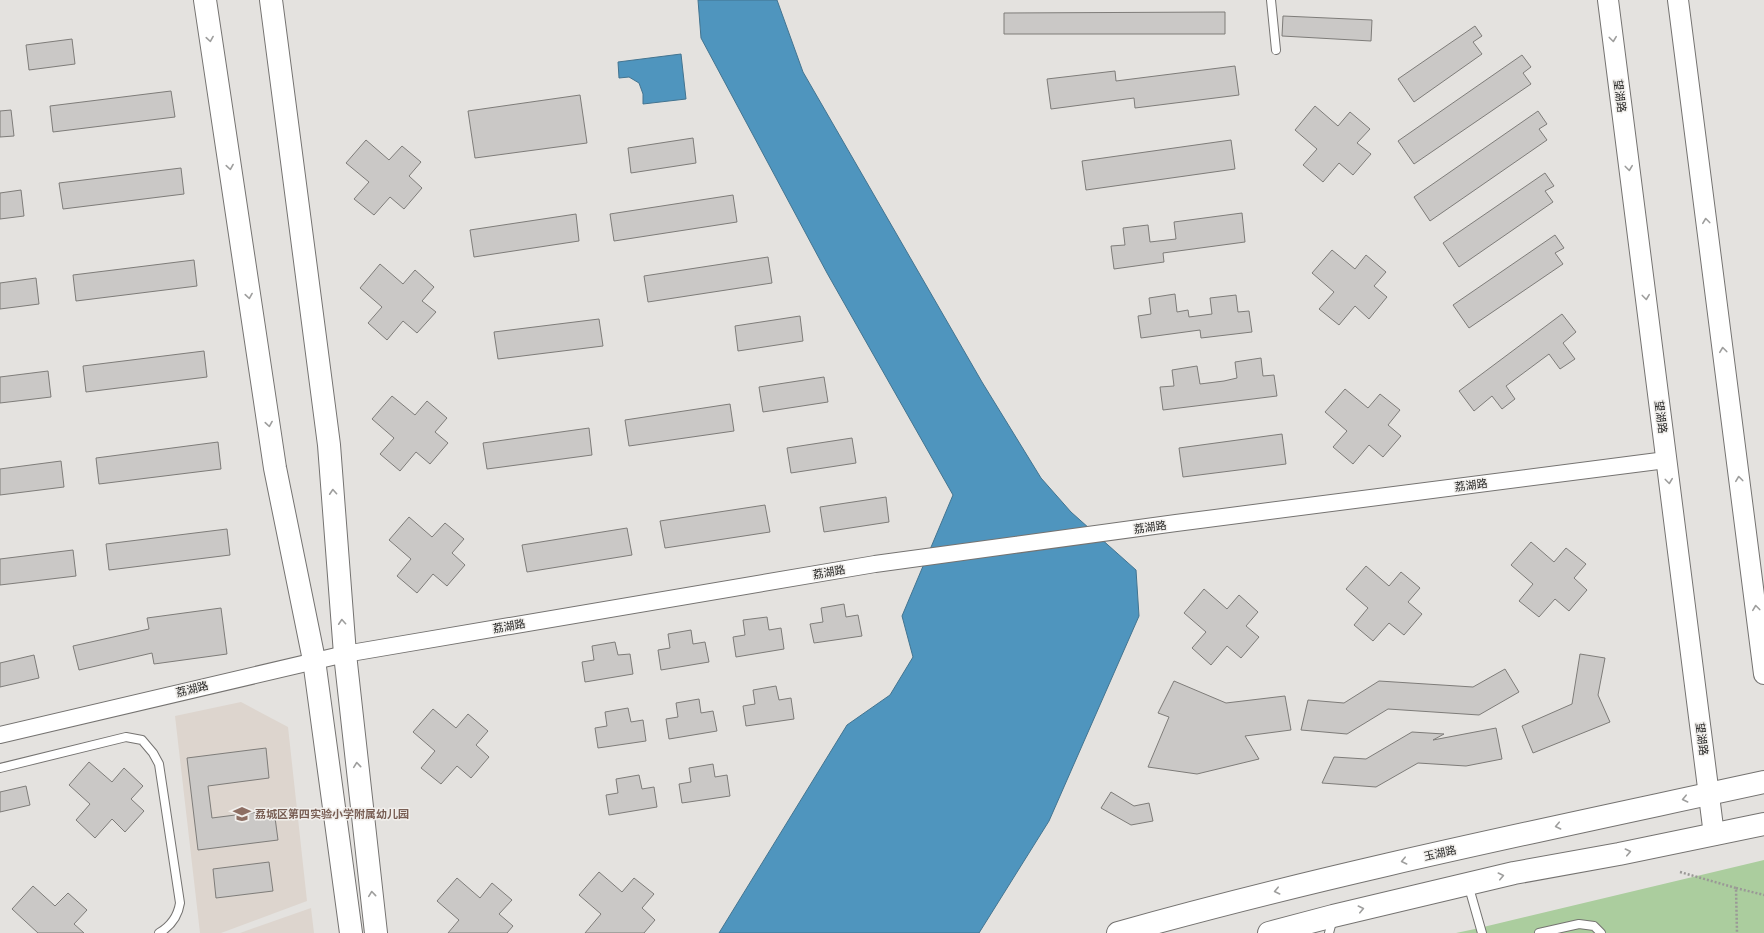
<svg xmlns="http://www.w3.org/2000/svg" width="1764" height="933" font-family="Ubuntu,'Noto Sans SC',sans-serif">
  <rect width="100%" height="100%" fill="#e4e2df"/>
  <path fill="#ddd5ce" d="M 241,702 L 288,727 L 307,901 L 221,933 L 200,933 L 175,716 Z
    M 311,908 L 314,933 L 240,933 Z"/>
  <path fill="#abcd9e" d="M 1764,860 L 1764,933 L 1456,933 L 1475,929 Z"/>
  <path fill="#4f95be" stroke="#437490" d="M 698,0 L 777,0 L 803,72 L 982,382 L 1041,478 L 1071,512 L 1136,570 L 1139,616 L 1049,821 L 979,933 L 719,933 L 847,725 L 890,695 L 913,657 L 902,616 L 953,495 L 827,273 L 701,38 Z
    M 681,54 L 686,99 L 643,104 L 643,94 L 639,83 L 629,77 L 619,78 L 618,62 Z"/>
  <path fill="#cac8c6" stroke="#7e7c79" d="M 1225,12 L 1225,34 L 1004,34 L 1004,13 Z
    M 1283,16 L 1372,20 L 1371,41 L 1282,36 Z
    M 1475,26 L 1482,36 L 1473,42 L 1482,54 L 1414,102 L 1398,79 Z
    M 72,39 L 75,64 L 29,70 L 26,45 Z
    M 1522,55 L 1531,67 L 1523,73 L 1531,84 L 1414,164 L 1398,141 Z
    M 1235,66 L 1239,95 L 1135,108 L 1134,98 L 1051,109 L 1047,79 L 1115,71 L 1116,81 Z
    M 171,91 L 175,117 L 53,132 L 50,106 Z
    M 580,95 L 587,143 L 475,158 L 468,111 Z
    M 1315,106 L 1338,126 L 1350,112 L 1370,129 L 1357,143 L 1371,154 L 1353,175 L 1339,163 L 1323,182 L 1303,165 L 1317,149 L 1295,130 Z
    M 11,110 L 14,136 L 0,137 L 0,111 Z
    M 1538,111 L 1547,124 L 1539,129 L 1547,140 L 1430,221 L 1414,197 Z
    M 693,138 L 696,163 L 631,173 L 628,148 Z
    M 366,140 L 389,160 L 402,146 L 421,162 L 409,176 L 422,188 L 404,209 L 390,197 L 374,215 L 354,199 L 369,182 L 346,163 Z
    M 1231,140 L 1235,169 L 1086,190 L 1082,161 Z
    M 181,168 L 184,194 L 63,209 L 59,183 Z
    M 1545,173 L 1554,186 L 1545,191 L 1553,202 L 1459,267 L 1443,243 Z
    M 21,190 L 24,216 L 0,219 L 0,193 Z
    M 733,195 L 737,222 L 614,241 L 610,214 Z
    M 1242,213 L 1245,242 L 1163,253 L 1164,262 L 1114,269 L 1111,246 L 1125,245 L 1123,228 L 1148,225 L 1150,242 L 1176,239 L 1174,222 Z
    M 576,214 L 579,241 L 474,257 L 470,230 Z
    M 1555,235 L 1564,248 L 1555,253 L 1563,264 L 1469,328 L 1453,305 Z
    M 1332,250 L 1355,269 L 1366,255 L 1386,272 L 1374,286 L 1387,297 L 1369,319 L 1355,306 L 1339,325 L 1319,309 L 1334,292 L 1312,273 Z
    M 768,257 L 772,283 L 648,302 L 644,276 Z
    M 194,260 L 197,286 L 76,301 L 73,275 Z
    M 380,264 L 403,284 L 415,270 L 434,287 L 422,301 L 436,312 L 417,333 L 403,321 L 387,340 L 368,323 L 382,307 L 360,288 Z
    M 36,278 L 39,304 L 0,309 L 0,283 Z
    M 1175,294 L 1177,312 L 1188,310 L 1189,317 L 1212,314 L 1210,298 L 1236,295 L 1238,312 L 1249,311 L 1252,332 L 1201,338 L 1200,330 L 1141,338 L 1138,316 L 1151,314 L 1149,298 Z
    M 1562,314 L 1576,332 L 1563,343 L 1575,359 L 1560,369 L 1549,354 L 1506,386 L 1515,399 L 1502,409 L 1492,396 L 1474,411 L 1459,391 Z
    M 800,316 L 803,341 L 738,351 L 735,326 Z
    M 599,319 L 603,346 L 498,359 L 494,332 Z
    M 204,351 L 207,377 L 86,392 L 83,366 Z
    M 1261,358 L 1263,376 L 1274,375 L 1277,396 L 1163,410 L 1160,387 L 1174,386 L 1172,370 L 1197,366 L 1200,384 L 1224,381 L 1237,378 L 1235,362 Z
    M 48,371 L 51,397 L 0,403 L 0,377 Z
    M 824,377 L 828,402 L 763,412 L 759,387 Z
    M 1345,389 L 1368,408 L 1380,394 L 1400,410 L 1388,425 L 1401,436 L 1383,457 L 1369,445 L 1353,464 L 1333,447 L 1347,431 L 1325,412 Z
    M 392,396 L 415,415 L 427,401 L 447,418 L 435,432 L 448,443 L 430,464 L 416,452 L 400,471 L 380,454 L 394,438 L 372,419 Z
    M 730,404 L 734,431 L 629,446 L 625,420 Z
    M 589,428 L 592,455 L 487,469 L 483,443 Z
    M 1282,434 L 1286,464 L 1183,477 L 1179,448 Z
    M 852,438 L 856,463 L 791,473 L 787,448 Z
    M 218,442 L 221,469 L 99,484 L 96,458 Z
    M 61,461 L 64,487 L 0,495 L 0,469 Z
    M 886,497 L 889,522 L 824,532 L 820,507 Z
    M 765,505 L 770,532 L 665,548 L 660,521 Z
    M 409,517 L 432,537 L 445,523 L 464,539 L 452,553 L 465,565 L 447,586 L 433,574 L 417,593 L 397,576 L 411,559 L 389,540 Z
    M 627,528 L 632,555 L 527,572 L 522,545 Z
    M 227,529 L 230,555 L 109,570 L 106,544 Z
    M 1531,542 L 1554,562 L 1566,548 L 1586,564 L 1574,578 L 1587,590 L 1569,611 L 1555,599 L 1539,617 L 1519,601 L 1533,584 L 1511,565 Z
    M 73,550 L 76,576 L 0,585 L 0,559 Z
    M 1366,566 L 1389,586 L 1401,572 L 1420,588 L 1408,602 L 1422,614 L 1404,635 L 1389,623 L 1373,641 L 1354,625 L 1368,608 L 1346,589 Z
    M 1204,589 L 1227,609 L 1239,595 L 1258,612 L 1246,626 L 1259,637 L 1241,658 L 1227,646 L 1211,665 L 1192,648 L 1206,632 L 1184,613 Z
    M 844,604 L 846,617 L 858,615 L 862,636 L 814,643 L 810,624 L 823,622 L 821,608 Z
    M 221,608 L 227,654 L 154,664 L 152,653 L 79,670 L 73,646 L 149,629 L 147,618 Z
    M 767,617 L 769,630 L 781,628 L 784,649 L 736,657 L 733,637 L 745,635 L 743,620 Z
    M 691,630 L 693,644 L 705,642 L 709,662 L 661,670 L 658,650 L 670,648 L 668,634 Z
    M 615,642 L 618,655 L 630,654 L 633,674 L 585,682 L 582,662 L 594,660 L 592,646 Z
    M 1580,654 L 1605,658 L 1598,695 L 1610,722 L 1533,753 L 1522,726 L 1572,704 Z
    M 34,655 L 39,678 L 0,687 L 0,663 Z
    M 1505,669 L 1519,692 L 1479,715 L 1388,709 L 1347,734 L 1301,730 L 1308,700 L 1344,703 L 1379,681 L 1473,687 Z
    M 1174,681 L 1226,703 L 1285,696 L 1291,730 L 1245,736 L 1259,759 L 1197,774 L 1148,767 L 1169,717 L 1158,713 Z
    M 776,686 L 779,700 L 791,698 L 794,719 L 746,726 L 743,706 L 755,704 L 753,690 Z
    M 699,699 L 701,713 L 713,711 L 717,731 L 669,739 L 666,719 L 678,717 L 676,703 Z
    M 628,708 L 631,722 L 643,720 L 646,741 L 598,748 L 595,728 L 607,726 L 605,712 Z
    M 433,709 L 456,728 L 468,714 L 488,731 L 476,745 L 489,757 L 471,778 L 457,766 L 441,784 L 421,768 L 435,751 L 413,732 Z
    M 1496,728 L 1502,759 L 1466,766 L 1418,763 L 1376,787 L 1322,783 L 1334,757 L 1366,759 L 1412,732 L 1444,734 L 1433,740 Z
    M 266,748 L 269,778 L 208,786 L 212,818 L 274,810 L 278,840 L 198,850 L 187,758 Z
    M 89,762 L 112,782 L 124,768 L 143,786 L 131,799 L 144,811 L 125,832 L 112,819 L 95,838 L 76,820 L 90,804 L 69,785 Z
    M 713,764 L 715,777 L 727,775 L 730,796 L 682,803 L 679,784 L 691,782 L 689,768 Z
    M 639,775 L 642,789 L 654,787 L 657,807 L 609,815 L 606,795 L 618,793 L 616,779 Z
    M 26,786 L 30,805 L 0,812 L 0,792 Z
    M 1111,792 L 1134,806 L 1149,803 L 1153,821 L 1131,825 L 1101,808 Z
    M 269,862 L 273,891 L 216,898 L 213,869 Z
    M 599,872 L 622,892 L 634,878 L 654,894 L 642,908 L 655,920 L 644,933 L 585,933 L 601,914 L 579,895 Z
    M 457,878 L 480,898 L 492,883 L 512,900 L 499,914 L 513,926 L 507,933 L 448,933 L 459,920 L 437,901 Z
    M 33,886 L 55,906 L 68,893 L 87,910 L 74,924 L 84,933 L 38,933 L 12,909 Z"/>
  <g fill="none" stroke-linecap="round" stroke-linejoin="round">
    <g stroke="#757371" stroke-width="10">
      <path id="service" d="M 1271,0 L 1276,50
        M 0,768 L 126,737 L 142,740 L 153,753 L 159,764 L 180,903 C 178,916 171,926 159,933
        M 1468,884 L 1482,933
        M 1329,933 L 1333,918
        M 1539,933 L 1579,924 L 1594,926 L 1601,933"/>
    </g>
    <g stroke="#757371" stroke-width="18">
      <path id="minor" d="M 0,735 L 345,654 L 875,564 L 1176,523 L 1666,460"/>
    </g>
    <g stroke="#757371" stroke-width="22">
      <path id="tertiary" d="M 1608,0 L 1714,835
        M 1678,0 L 1764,674"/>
    </g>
    <g stroke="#757371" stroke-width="24">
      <path id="secondary" d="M 205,0 L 275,468 L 314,660 L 351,933
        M 271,0 L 329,445 L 345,654 L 376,933
        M 1118,933 C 1331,873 1548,829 1764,782
        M 1269,933 L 1333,916 L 1514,873 L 1619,854 L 1764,824"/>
    </g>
    <path stroke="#9a9896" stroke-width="2.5" stroke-dasharray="2 2" stroke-linecap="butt" d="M 1680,872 L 1736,888 L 1737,933
      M 1736,888 L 1764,895"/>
    <use href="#service" stroke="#fff" stroke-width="8"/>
    <use href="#minor" stroke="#fff" stroke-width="16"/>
    <use href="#tertiary" stroke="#fff" stroke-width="20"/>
    <use href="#secondary" stroke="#fff" stroke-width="22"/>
  </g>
  <defs><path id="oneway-chevron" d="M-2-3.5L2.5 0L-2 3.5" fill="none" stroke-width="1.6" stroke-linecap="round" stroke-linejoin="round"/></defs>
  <g stroke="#9e9e9d">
    <use href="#oneway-chevron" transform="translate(210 39) rotate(81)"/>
    <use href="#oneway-chevron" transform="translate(1613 39) rotate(83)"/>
    <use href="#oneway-chevron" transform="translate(230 167) rotate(81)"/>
    <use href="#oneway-chevron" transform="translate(1629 168) rotate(83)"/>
    <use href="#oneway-chevron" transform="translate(1706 221) rotate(-97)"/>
    <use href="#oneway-chevron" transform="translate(249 296) rotate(81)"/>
    <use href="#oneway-chevron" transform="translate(1646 297) rotate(83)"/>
    <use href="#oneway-chevron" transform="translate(1723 350) rotate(-97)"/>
    <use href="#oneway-chevron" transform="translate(269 424) rotate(81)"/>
    <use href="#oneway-chevron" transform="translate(1739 479) rotate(-97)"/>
    <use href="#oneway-chevron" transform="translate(1669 481) rotate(83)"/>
    <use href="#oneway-chevron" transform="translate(333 492) rotate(-94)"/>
    <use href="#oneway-chevron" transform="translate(1756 608) rotate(-97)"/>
    <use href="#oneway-chevron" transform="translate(342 622) rotate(-94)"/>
    <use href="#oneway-chevron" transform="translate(357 765) rotate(-96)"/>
    <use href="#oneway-chevron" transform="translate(1685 799) rotate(167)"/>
    <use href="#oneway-chevron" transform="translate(1558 826) rotate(168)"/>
    <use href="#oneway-chevron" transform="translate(1628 852) rotate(-12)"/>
    <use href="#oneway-chevron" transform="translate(1404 861) rotate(167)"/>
    <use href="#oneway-chevron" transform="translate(1501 876) rotate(-13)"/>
    <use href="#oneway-chevron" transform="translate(1277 891) rotate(167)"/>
    <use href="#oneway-chevron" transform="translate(372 894) rotate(-96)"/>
    <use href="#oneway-chevron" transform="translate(1361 909) rotate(-13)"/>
  </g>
  <defs>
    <g id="school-bare" transform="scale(1.38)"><path d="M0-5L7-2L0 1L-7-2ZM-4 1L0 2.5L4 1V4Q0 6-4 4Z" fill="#8d6e63" stroke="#f1efec" stroke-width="2.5" paint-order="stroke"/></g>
  </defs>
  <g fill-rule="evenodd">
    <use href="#school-bare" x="242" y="814"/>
  </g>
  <g text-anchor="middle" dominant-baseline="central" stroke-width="3" stroke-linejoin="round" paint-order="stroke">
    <g font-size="11" fill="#272726" stroke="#f1efec">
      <text transform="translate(1620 96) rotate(83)">望湖路</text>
      <text transform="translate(1661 417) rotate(83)">望湖路</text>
      <text transform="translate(1471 485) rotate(-7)">荔湖路</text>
      <text transform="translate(1150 527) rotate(-8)">荔湖路</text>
      <text transform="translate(829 572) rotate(-10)">荔湖路</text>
      <text transform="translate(509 626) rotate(-10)">荔湖路</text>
      <text transform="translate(192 689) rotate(-14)">荔湖路</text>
      <text transform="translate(1702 739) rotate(83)">望湖路</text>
      <text transform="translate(1440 853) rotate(-13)">玉湖路</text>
    </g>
    <g font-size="11" font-weight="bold" fill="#785e54" stroke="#f1efec" text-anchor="start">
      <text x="255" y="814">荔城区第四实验小学附属幼儿园</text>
    </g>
  </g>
</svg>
